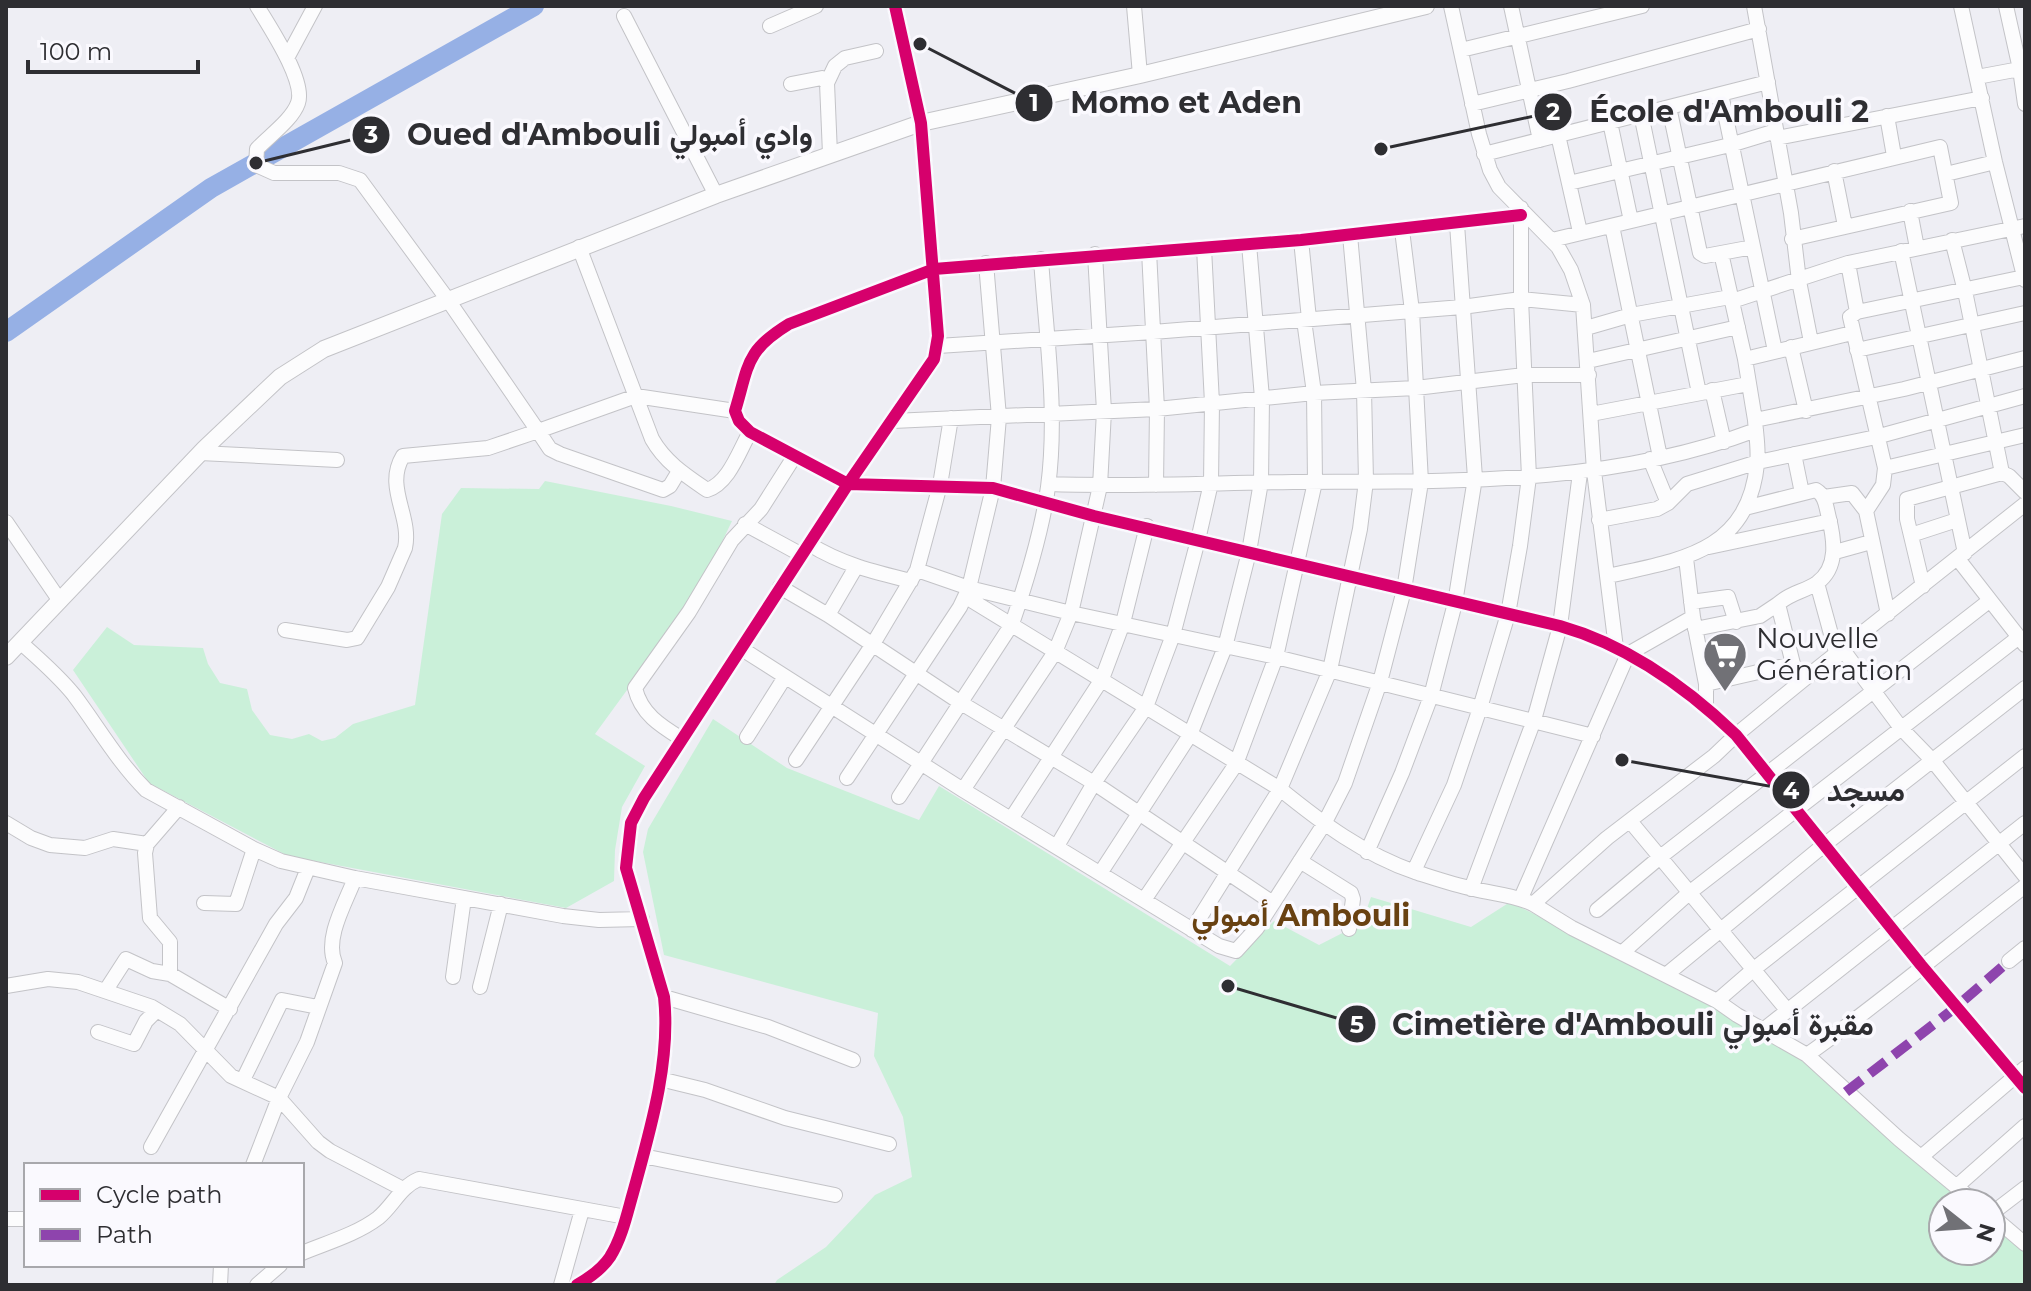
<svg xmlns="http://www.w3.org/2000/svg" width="2031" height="1291" font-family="Montserrat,Vazirmatn,sans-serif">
  <rect width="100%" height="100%" fill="#eeeef4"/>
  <path fill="#caf0d9" d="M 545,481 L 671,506 L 732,521 L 697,594 L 595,734 L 645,766 L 622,807 L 615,850 L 614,881 L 566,908 L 288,856 L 149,783 L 73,670 L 107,627 L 134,645 L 203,648 L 208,664 L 220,683 L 247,689 L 252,710 L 270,735 L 292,739 L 309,734 L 322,741 L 335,738 L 353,724 L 415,705 L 442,514 L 461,488 L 539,489 Z
    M 713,719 L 787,768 L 919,820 L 939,786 L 1230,966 L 1274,921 L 1319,945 L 1362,923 L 1371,897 L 1471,927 L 1510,902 L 1719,1005 L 1790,1048 L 1974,1203 L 1943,1203 L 1943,1251 L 1991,1251 L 1991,1218 L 2025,1247 L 2025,1285 L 774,1285 L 777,1280 L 826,1247 L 875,1195 L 912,1177 L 903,1117 L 874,1056 L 878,1013 L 664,955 L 643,852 L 648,829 Z"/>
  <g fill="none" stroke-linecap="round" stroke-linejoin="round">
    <path stroke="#96b0e5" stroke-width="20" d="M 6,332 L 211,188 L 534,6"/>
    <g stroke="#c3c3c7" stroke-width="16">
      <path id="minor" d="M 257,6 C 269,26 306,81 298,103 C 292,120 269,136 257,149 L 256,165 L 274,173 L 339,173 L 360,180 L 448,300 L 538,431 L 636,396 L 735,411
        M 1134,6 L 1140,75
        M 1451,6 L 1479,134 L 1490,170 L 1499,187 L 1558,247 L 1571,270 L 1583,305 L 1594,471 L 1616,648
        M 1511,6 L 1540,140
        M 1754,6 L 1791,213 L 1799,281 L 1811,342
        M 1961,6 L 1995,162 L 2025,280
        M 2006,6 L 2020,69 L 2025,104
        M 624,16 L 716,195
        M 770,26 L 816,6
        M 1461,50 L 1642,6
        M 287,58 L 315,6
        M 1977,77 L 2025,68
        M 791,84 L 822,78 L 827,83
        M 1721,94 L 1775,351
        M 1472,104 L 1568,81 L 1759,29
        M 1669,107 L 1700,253 L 1705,256 L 1753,247
        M 1641,114 L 1699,393
        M 1887,116 L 1894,156
        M 1610,122 L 1631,221
        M 1558,135 L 1580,232
        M 1777,138 L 1982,98
        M 830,154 L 827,83 L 835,66 L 845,58 L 876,51
        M 1484,154 L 1768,82
        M 1834,171 L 1845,226
        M 1946,174 L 1995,162
        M 1569,183 L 1730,145 L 1776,131
        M 1910,211 L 1917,248
        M 1521,215 L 1301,240 L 934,269 L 789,324 C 745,351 749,365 735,411 L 739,421 L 750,432 L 848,484 L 993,488 L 1094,516 L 1560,626 C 1627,645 1686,687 1736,735 L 1921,965 L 2025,1088
        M 1612,226 L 1660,457
        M 1301,240 L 1309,319
        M 1552,240 L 1940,147 L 1951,203 L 1792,239
        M 1952,240 L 1965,291 L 2002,473
        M 579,247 L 652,439 C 665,462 685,475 707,490 C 729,483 739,451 750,432
        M 1149,251 L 1157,409 L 1156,485
        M 1901,251 L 1965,553
        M 1721,253 L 1745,359 L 1755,420
        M 1848,263 L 1857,312
        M 1732,301 L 1848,263 L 2025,226
        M 1586,328 L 1631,315 L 1730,297
        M 938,346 L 1153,332 L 1462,307 L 1521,299 L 1583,305
        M 1791,347 L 1806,411
        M 1857,350 L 2025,313
        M 1745,359 L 1852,333
        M 1588,361 L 1738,327
        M 1712,390 L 1724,442
        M 1591,414 L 1748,384
        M 893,421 L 1157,409 L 1314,393 L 1416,388 L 1524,375 L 1589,375
        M 200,453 L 337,460
        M 1794,454 L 1802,493
        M 1650,459 L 1668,503
        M 1885,468 L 2025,435
        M 1049,484 C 1130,487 1211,483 1293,482 C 1448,481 1608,486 1756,430
        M 1824,497 L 1852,493 L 1866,511
        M 1745,508 L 1816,490 C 1826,496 1826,507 1829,518 C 1834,539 1839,567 1817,583 C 1804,592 1791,592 1778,604 L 1793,664 L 1803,680
        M 1599,520 L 1657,509 L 1668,503 L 1687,484 L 1758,462 L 1876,437 L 2025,396
        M 6,522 L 60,601
        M 745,524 L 802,555
        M 1911,535 L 1957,520
        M 809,544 C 841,564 874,572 911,581
        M 1709,547 L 1830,521
        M 1835,552 L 1871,542
        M 1686,558 L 1693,617 L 1706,684 L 1706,706
        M 1958,559 L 2025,645
        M 917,570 L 969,588 L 1071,613 L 1276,657 L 1593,736
        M 1608,576 C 1679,560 1748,553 1757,464 C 1759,450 1756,434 1755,420 L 1904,389 L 2025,358
        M 1817,583 L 1837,656
        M 1923,586 L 1907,519 L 1907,499 L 2002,473 L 2009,476 L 2025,492
        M 780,587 L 828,615 L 961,703 L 1094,783 L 1273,903
        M 966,597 L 1280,789 C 1322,823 1363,854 1415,872 C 1434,878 1454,885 1474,889 C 1494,894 1515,895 1533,904 L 1607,838 L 1714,756 L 1736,735 L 1803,680 L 2025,504
        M 1691,602 L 1728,597 L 1736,622
        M 1888,614 L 1866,511 L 1883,485 L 1885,468 L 1850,317 L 1857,312 L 2024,277
        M 828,615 L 856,567
        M 1695,629 L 1760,616 L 1778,604
        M 285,630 L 347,640 L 357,638 L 388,587 L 405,548 C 412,516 384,487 403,456 L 488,448 L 538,431 L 550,449 L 560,454 L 663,490 L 670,486 L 679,471
        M 20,642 C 39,659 58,675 74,695 C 98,727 118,762 146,790 L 254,849 L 281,861 L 355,878 L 563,916 L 599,920 L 642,919
        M 742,649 L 963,790 L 1219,946 L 1236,951 L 1257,928 L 1324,824 L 1345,783 L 1380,682 L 1404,590 L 1421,482 L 1412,311 L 1402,230
        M 1843,650 L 1901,728 L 1933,761 L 2025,876
        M 1706,684 L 1793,664
        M 747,737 L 785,677
        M 682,739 C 661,726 641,714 635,688 L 689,612 L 732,540 L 761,509 L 794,457
        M 796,760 L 873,644 L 917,570 L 940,485 L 951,418
        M 847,778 L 960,607 L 969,588 L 993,488 L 999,417 L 986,263
        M 963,790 L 1055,652 L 1071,613 L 1100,486 L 1104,411 L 1095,254
        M 899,797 L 1012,624 C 1027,580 1042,532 1048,487 C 1058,412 1046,334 1041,259
        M 179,807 L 147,844 L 145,853 L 150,918 L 170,942 L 170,974 L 230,1009
        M 1011,819 L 1102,679 L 1123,623 L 1147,526
        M 1630,821 L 1787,1010
        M 6,823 L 31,838 L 50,845 L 85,848 L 113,839 L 147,844
        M 1057,846 L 1094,783 L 1146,707 L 1173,635 L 1198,540 L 1211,483 L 1212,403 L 1204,248
        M 1367,852 L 1402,773 L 1431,696 L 1455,603 L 1475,478 L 1457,224
        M 1300,861 L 1351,893 L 1353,899 L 1349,929
        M 1414,871 L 1454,785 L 1480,708 L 1508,614 L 1520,546 L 1529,477 L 1521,299 L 1521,208
        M 1101,872 L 1190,735 L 1225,647 L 1249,552 L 1261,482 L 1262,398 L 1249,244
        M 1471,889 L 1534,720 L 1560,626 L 1580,473
        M 1521,898 L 1628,654 L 1693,617
        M 1144,900 L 1236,764 L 1276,657 L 1315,482 L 1314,393 L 1304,320
        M 204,903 L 236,904 L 254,849
        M 1533,904 L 1572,928 L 1717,1001 L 1737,1015 L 1807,1055 L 1899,1139 L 1976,1203
        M 1597,910 L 1659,858 L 1989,601
        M 1192,930 L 1280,789 L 1330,670 L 1360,529 L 1366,481 L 1364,390 L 1350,235
        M 1623,952 L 1689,893 L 2019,637
        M 2009,961 L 2025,948
        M 1666,975 L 1824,845 L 2025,688
        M 453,977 L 464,898
        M 6,986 L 48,979 L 78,982 L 152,1007 L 180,1024 L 231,1076 L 279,1098 L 318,1142 L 330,1151 L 403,1189
        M 480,987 L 501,904
        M 106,990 L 126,959 L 152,971 L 170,974
        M 664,997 L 768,1027 L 853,1060
        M 1717,1001 L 1754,969 L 2025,756
        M 1763,1030 L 2025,823
        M 98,1032 L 134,1044 L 146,1021 L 157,1010
        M 1807,1055 C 1882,1002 1952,942 2025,886
        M 660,1079 L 705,1090 L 785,1118 L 889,1144
        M 243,1080 L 282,1000 L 318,1007
        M 151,1147 L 276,924 L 296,898 L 308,868
        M 643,1156 L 835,1195
        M 1921,1157 L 2025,1068
        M 253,1165 L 279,1098 L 307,1042 L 335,963 C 324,938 346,902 355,878
        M 1956,1187 L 2025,1126
        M 1991,1214 L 2025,1188
        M 1991,1215 L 2025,1244
        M 6,1219 L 26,1219
        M 302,1253 C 326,1243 357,1234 378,1218 C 393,1206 400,1187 419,1179 L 626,1217
        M 220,1285 L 221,1265
        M 257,1285 L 280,1265
        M 561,1285 L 582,1210
        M 577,1285 C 589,1278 602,1269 610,1257 C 622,1238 627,1214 633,1193 C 650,1131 671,1061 664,997 L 626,868 L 631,823 L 644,798 L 848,484 L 934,359 L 938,336 L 921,123 L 895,6"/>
    </g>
    <g stroke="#c3c3c7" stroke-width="18">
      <path id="major" d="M 6,657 L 205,448 L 280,377 L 324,349 L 716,195 L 921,123 L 1140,75 L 1426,6"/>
    </g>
    <use href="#minor" stroke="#fcfcfd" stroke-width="14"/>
    <use href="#major" stroke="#fcfcfd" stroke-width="16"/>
    <path stroke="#8e44ad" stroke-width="10" stroke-dasharray="20 10" stroke-linecap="butt" d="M 1846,1092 L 1956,1007 L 2009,961"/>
    <g stroke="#faf9fe" stroke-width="17">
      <path id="cycleway" d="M 1521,215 L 1301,240 L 934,269 L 789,324 C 745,351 749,365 735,411 L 739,421 L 750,432 L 848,484 L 993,488 L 1094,516 L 1560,626 C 1627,645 1686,687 1736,735 L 1921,965 L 2025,1088
        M 577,1285 C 589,1278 602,1269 610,1257 C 622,1238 627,1214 633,1193 C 650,1131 671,1061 664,997 L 626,868 L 631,823 L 644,798 L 848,484 L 934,359 L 938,336 L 921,123 L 895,6"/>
    </g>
    <use href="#cycleway" stroke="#d6006c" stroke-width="12"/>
  </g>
  <defs>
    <g id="supermarket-pin" transform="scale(2.3)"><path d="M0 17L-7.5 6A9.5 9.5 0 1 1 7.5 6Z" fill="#717176" stroke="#faf9fe"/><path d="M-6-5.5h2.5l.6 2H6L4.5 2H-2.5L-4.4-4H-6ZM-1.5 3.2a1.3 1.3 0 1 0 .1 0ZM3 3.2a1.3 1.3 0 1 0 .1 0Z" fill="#fff"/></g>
  </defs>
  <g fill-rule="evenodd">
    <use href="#supermarket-pin" x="1725" y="654"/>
  </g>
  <g text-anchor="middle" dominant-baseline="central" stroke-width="7" stroke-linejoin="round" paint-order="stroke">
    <g font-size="28" fill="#2e2e32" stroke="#faf9fe" text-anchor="start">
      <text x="1756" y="638">Nouvelle<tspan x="1756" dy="32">Génération</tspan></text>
    </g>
    <g font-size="30" font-weight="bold" fill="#684112" stroke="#faf9fe">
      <text x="1301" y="915">أمبولي Ambouli</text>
    </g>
  </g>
  <path fill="none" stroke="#2e2e32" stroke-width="3" d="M920 44L1034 103M1381 149L1553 112M256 163L371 135M1622 760L1791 790M1228 986L1357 1024"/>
  <g fill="#2e2e32" stroke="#faf9fe" stroke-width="3">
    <circle cx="920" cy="44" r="8"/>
    <circle cx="1381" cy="149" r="8"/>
    <circle cx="256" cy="163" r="8"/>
    <circle cx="1622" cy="760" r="8"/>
    <circle cx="1228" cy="986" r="8"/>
    <circle cx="1034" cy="103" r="20"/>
    <circle cx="1553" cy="112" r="20"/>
    <circle cx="371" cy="135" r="20"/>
    <circle cx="1791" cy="790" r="20"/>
    <circle cx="1357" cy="1024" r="20"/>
  </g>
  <g font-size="24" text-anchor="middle" font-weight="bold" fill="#fff">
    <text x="1034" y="111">1</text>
    <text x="1553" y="120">2</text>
    <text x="371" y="143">3</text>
    <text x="1791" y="799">4</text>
    <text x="1357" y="1033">5</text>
  </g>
  <g font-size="30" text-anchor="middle" font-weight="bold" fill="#2e2e32" stroke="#faf9fe" stroke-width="7" stroke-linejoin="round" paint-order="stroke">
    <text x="1186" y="113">Momo et Aden</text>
    <text x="1729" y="122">École d'Ambouli 2</text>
    <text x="610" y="145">Oued d'Ambouli وادي أمبولي</text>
    <text x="1866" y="801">مسجد</text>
    <text x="1633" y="1035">Cimetière d'Ambouli مقبرة أمبولي</text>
  </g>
  <rect width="2031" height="1291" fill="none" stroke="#2e2e32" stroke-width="16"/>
  <rect x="24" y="1163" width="280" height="104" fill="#faf9fe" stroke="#a8a8ac" stroke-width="2"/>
  <rect x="40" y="1189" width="40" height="12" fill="#d6006c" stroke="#a8a8ac" stroke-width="2"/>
  <text x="96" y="1203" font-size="24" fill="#2e2e32">Cycle path</text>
  <rect x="40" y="1229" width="40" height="12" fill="#8e44ad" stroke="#a8a8ac" stroke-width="2"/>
  <text x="96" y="1243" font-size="24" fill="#2e2e32">Path</text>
  <g transform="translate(1967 1227) rotate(107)"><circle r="38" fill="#faf9fe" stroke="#a8a8ac" stroke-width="2"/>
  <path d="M0-6L14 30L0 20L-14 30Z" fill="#717176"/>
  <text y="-12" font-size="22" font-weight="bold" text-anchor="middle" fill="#2e2e32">N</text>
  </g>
  <path d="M28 60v12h170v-12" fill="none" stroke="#2e2e32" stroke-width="4"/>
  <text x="40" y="60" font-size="24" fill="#2e2e32" stroke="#faf9fe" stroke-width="6" paint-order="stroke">100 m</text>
</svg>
